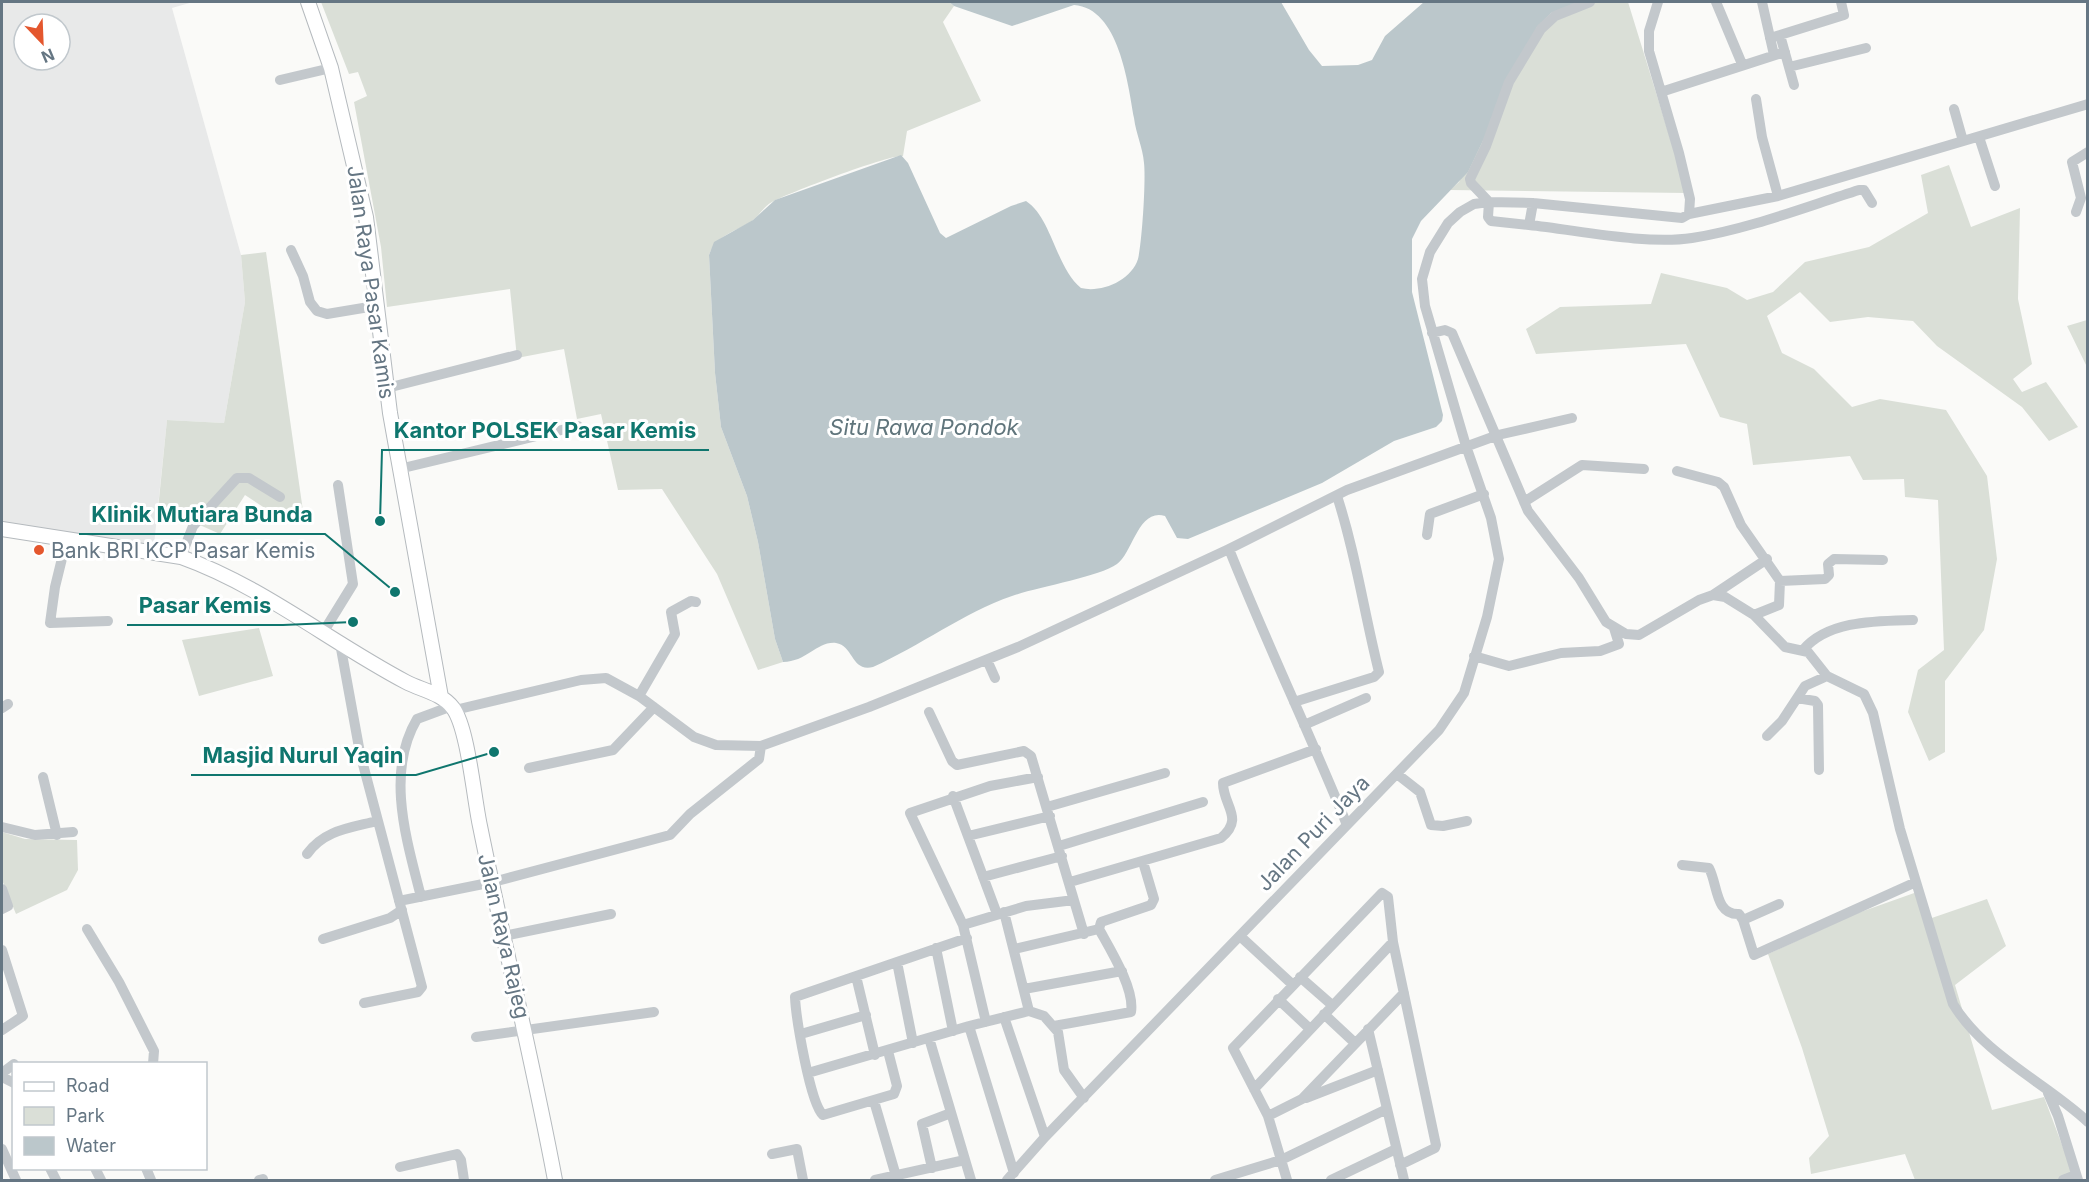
<svg xmlns="http://www.w3.org/2000/svg" width="2089" height="1182" font-family="Inter,sans-serif">
  <rect width="100%" height="100%" fill="#fafaf8"/>
  <path fill="#e8e9e9" fill-rule="evenodd" d="M 2,2 L 193,2 L 172,8 L 241,255 L 245,302 L 224,423 L 167,420 L 154,545 L 2,526 ZM 24,24 L 60,24 L 60,60 L 24,60 Z"/>
  <path fill="#dadfd7" d="M 321,2 L 949,2 L 954,6 L 943,22 L 981,101 L 907,131 L 903,156 C 890,154 788,193 772,202 C 763,207 759,216 752,221 C 735,232 716,235 709,255 L 715,373 L 721,427 L 747,496 L 758,542 L 775,639 L 783,662 L 758,670 L 717,574 L 662,489 L 618,490 L 601,414 L 577,419 L 564,349 L 517,358 L 510,289 L 387,307 L 381,247 L 354,102 L 367,96 L 358,72 L 349,74 Z
    M 1582,2 L 1628,2 L 1687,193 L 1450,190 L 1459,182 L 1537,27 L 1551,13 Z
    M 1949,165 L 1971,227 L 2020,208 L 2018,299 L 2032,364 L 2013,379 L 2022,392 L 2046,382 L 2078,427 L 2049,441 L 2022,407 L 1937,346 L 1913,321 L 1868,317 L 1830,322 L 1800,292 L 1767,316 L 1782,353 L 1814,369 L 1852,407 L 1880,399 L 1946,410 L 1987,476 L 1997,559 L 1984,630 L 1945,681 L 1945,752 L 1929,761 L 1908,712 L 1918,670 L 1944,650 L 1938,500 L 1905,497 L 1904,479 L 1863,480 L 1850,456 L 1753,465 L 1747,424 L 1720,417 L 1686,344 L 1536,354 L 1526,329 L 1560,307 L 1651,304 L 1661,273 L 1727,288 L 1747,300 L 1773,292 L 1805,262 L 1869,247 L 1928,213 L 1921,175 Z
    M 266,252 L 303,511 L 280,518 L 245,495 L 220,534 L 184,518 L 157,519 L 167,420 L 224,423 L 245,302 L 241,255 Z
    M 2087,320 L 2088,320 L 2087,367 L 2067,326 Z
    M 259,628 L 273,676 L 199,696 L 182,640 Z
    M 2,832 L 25,839 L 77,840 L 78,870 L 67,890 L 16,914 L 2,880 Z
    M 1917,892 L 1926,920 L 1987,899 L 2006,946 L 1955,985 L 1992,1110 L 2044,1097 L 2073,1174 L 2057,1180 L 1915,1180 L 1905,1154 L 1811,1174 L 1809,1158 L 1829,1136 L 1802,1048 L 1768,954 L 1855,914 Z"/>
  <path fill="#bbc7cb" d="M 949,2 L 1281,2 L 1309,50 L 1322,66 L 1358,65 L 1372,60 L 1385,36 L 1424,2 L 1582,2 L 1551,13 L 1537,27 L 1468,172 L 1421,221 L 1412,239 L 1412,292 L 1443,415 L 1442,421 L 1436,427 L 1394,441 L 1322,483 L 1188,539 L 1177,538 L 1165,516 C 1138,508 1133,553 1117,564 C 1099,577 1037,587 1012,596 C 963,613 920,646 873,667 C 851,672 854,646 836,643 C 817,641 807,662 783,662 L 775,639 L 758,542 L 747,496 L 721,427 L 715,373 L 709,255 L 714,242 L 753,220 L 775,200 L 901,155 L 908,163 L 940,233 L 946,238 L 1011,206 L 1026,201 C 1052,218 1056,268 1081,288 C 1101,293 1131,281 1138,259 C 1142,243 1146,180 1144,163 C 1143,148 1136,134 1134,118 C 1128,84 1119,8 1074,5 L 1012,26 L 954,6 Z"/>
  <g fill="none" stroke-linecap="round" stroke-linejoin="round">
    <g stroke="#b5babe" stroke-width="16">
      <path id="major" d="M 308,2 L 331,68 L 366,217 L 390,413 L 441,697
        M 2,529 L 181,557 C 262,586 330,642 406,682 C 421,690 442,693 453,708 C 468,728 474,799 480,826 C 504,945 533,1062 555,1180"/>
    </g>
    <path stroke="#c3c8cc" stroke-width="10" d="M 1658,2 L 1649,31 L 1649,51 L 1679,153 L 1690,199 L 1689,214
      M 1716,2 L 1742,64
      M 1762,2 L 1774,55
      M 1780,35 L 1844,15 L 1841,2
      M 1770,38 L 1780,35 L 1794,85
      M 1789,67 L 1866,48
      M 280,80 L 331,68
      M 1661,92 L 1785,52
      M 1756,99 L 1762,137 L 1778,196
      M 1954,109 L 1963,141
      M 1979,137 L 1995,186
      M 1533,203 L 1529,225 C 1577,230 1645,245 1692,238 C 1749,229 1805,207 1859,190 L 1864,190 L 1872,203
      M 2076,212 L 2081,198 L 2072,162 L 2088,152
      M 1529,225 L 1491,221 L 1488,217 L 1489,202 L 1471,183 L 1470,179 L 1486,146 L 1509,82 L 1541,29 L 1555,16 L 1590,2
      M 291,250 L 303,276 L 310,302 L 317,311 L 327,314 L 375,306
      M 1432,333 L 1445,330 L 1452,333 L 1528,511 L 1579,578 L 1606,622 L 1626,634 L 1639,635 L 1699,600 L 1713,595 L 1725,597 L 1754,615 L 1785,647 L 1808,652 L 1827,676 L 1864,694 L 1873,713 L 1900,829 L 1953,1004 C 1985,1056 2045,1082 2088,1122
      M 387,388 L 517,355
      M 399,469 L 578,426
      M 1677,471 L 1718,482 L 1724,487 L 1741,525 L 1780,581 L 1779,605 L 1754,615
      M 1524,502 L 1582,465 L 1644,469
      M 1427,535 L 1430,514 L 1484,494
      M 67,538 L 55,587 L 50,623 L 108,621
      M 1229,549 C 1266,642 1309,732 1347,825
      M 181,557 L 193,526 L 237,478 L 249,478 L 280,497
      M 1780,581 L 1825,579 L 1829,575 L 1828,564 L 1834,559 L 1883,560
      M 1713,595 L 1767,559
      M 324,631 L 353,584 L 338,485
      M 340,643 L 360,753 L 422,987 L 418,992 L 364,1003
      M 1803,650 C 1828,620 1877,621 1913,620
      M 1474,656 L 1509,666 L 1561,653 L 1600,651 L 1619,644 L 1614,628
      M 987,660 L 995,678
      M 639,696 L 675,634 L 671,612 L 691,601 L 696,602
      M 1797,698 L 1815,701 L 1818,705 L 1819,770
      M 1294,702 L 1374,677 L 1379,672 C 1364,613 1356,554 1337,496
      M 2,708 L 8,704
      M 455,710 L 581,680 L 606,678 L 639,696 L 694,737 L 716,745 L 761,746 L 869,707 L 1018,647 L 1229,549 L 1347,490 L 1498,435 L 1572,418
      M 929,712 L 952,761 L 957,765 L 1024,751 L 1031,756 L 1084,934
      M 1304,725 L 1366,698
      M 1767,736 L 1782,721 L 1805,686 L 1827,676
      M 529,768 L 613,750 L 654,707
      M 1397,774 L 1420,792 L 1431,825 L 1443,826 L 1467,821
      M 43,777 L 57,835
      M 953,796 L 997,914
      M 1047,807 L 1165,773
      M 2,827 L 35,835 L 73,832
      M 968,836 L 1050,816
      M 1059,846 L 1203,802
      M 307,854 C 324,830 350,828 377,821
      M 1682,865 L 1709,868 C 1718,885 1715,915 1739,914 L 1743,920
      M 983,877 L 1062,856
      M 1070,882 L 1221,838 C 1245,818 1223,806 1223,783 L 1316,749
      M 2,889 L 8,906 L 2,909
      M 421,897 C 407,841 385,773 417,719 L 452,706
      M 399,901 L 493,882 L 670,835 L 690,814 L 759,759 L 761,746
      M 1779,904 L 1743,920 L 1754,955 L 1916,882
      M 1004,912 L 1029,1011
      M 963,925 L 1026,906 L 1074,900
      M 87,929 L 119,982 L 154,1051 L 153,1064
      M 504,936 L 611,914
      M 1241,937 L 1293,985
      M 323,939 L 390,918 L 402,910
      M 936,948 L 953,1031
      M 1015,949 L 1099,929 L 1101,922 L 1151,905 L 1154,899 L 1143,862
      M 2,950 L 23,1016 L 2,1030
      M 897,962 L 913,1043
      M 856,976 L 875,1055
      M 1300,977 L 1332,1005
      M 1024,989 L 1122,971
      M 1278,999 L 1309,1028
      M 1324,1014 L 1355,1043
      M 1004,1017 L 1045,1137
      M 986,1022 L 963,925 L 910,813 L 990,786 L 1038,777
      M 969,1026 L 1014,1173
      M 1054,1026 L 1131,1012 C 1135,989 1110,949 1099,929
      M 1368,1029 L 1404,1180
      M 801,1034 L 866,1015
      M 476,1037 L 654,1012
      M 929,1038 L 971,1180
      M 888,1051 L 897,1086 L 894,1094 L 823,1115 C 810,1103 796,1018 795,997 L 967,938
      M 2,1073 L 14,1064
      M 808,1073 L 969,1026 L 1029,1011 L 1044,1016 L 1058,1032 L 1064,1070 L 1084,1098
      M 2,1077 L 14,1083
      M 1254,1089 L 1393,942
      M 2048,1093 L 2058,1116 L 2078,1180
      M 1306,1098 L 1378,1070
      M 874,1101 L 896,1176
      M 1268,1116 L 1302,1099 L 1404,993
      M 2,1149 L 16,1180
      M 772,1154 L 797,1149 L 803,1180
      M 400,1167 L 457,1154 L 461,1160 L 464,1180
      M 50,1168 L 56,1180
      M 95,1168 L 101,1180
      M 146,1168 L 151,1180
      M 932,1168 L 922,1124 L 951,1113
      M 259,1180 L 263,1179
      M 875,1180 L 965,1160
      M 1007,1180 L 1045,1137 L 1439,730 L 1464,693 L 1487,617 L 1499,559 L 1491,518 L 1466,446 L 1425,306 L 1422,279 L 1430,252 L 1448,223 L 1460,212 L 1474,204 L 1489,202 L 1533,203 L 1682,218 L 1689,214 L 1778,196 L 2088,104
      M 1215,1180 L 1281,1160 L 1387,1109
      M 1287,1180 L 1268,1116 L 1233,1048 L 1382,893 L 1388,897 L 1393,942 L 1436,1145 L 1435,1148 L 1400,1165
      M 1331,1180 L 1396,1149
      M 2063,1180 L 2076,1175"/>
    <use href="#major" stroke="#fff" stroke-width="14"/>
  </g>
  <circle fill="#e4572e" stroke="#fff" stroke-width="2" cx="39" cy="550" r="6"/>
  <g text-anchor="middle" dominant-baseline="central" stroke-width="6" stroke-linejoin="round" paint-order="stroke">
    <g font-size="21" fill="#657683" stroke="#fff">
      <text transform="translate(371 282) rotate(82)">Jalan Raya Pasar Kamis</text>
      <text transform="translate(1313 833) rotate(-46)">Jalan Puri Jaya</text>
      <text transform="translate(504 936) rotate(77)">Jalan Raya Rajeg</text>
    </g>
    <g font-size="21" fill="#657683" stroke="#fff" text-anchor="start">
      <text x="51" y="550">Bank BRI KCP Pasar Kemis</text>
    </g>
    <g font-size="22" font-style="italic" fill="#60757c" stroke="#fff">
      <text x="924" y="427">Situ Rawa Pondok</text>
    </g>
  </g>
  <path fill="none" stroke="#0f766e" stroke-width="2" d="M380 521L382 450H709M395 592L325 534H79M353 622L283 625H127M494 752L416 775H191"/>
  <g fill="#0f766e" stroke="#fff" stroke-width="2">
    <circle cx="380" cy="521" r="6"/>
    <circle cx="395" cy="592" r="6"/>
    <circle cx="353" cy="622" r="6"/>
    <circle cx="494" cy="752" r="6"/>
  </g>
  <g font-size="22" text-anchor="middle" font-weight="bold" fill="#0f766e" stroke="#fff" stroke-width="6" stroke-linejoin="round" paint-order="stroke">
    <text x="545" y="438">Kantor POLSEK Pasar Kemis</text>
    <text x="202" y="522">Klinik Mutiara Bunda</text>
    <text x="205" y="613">Pasar Kemis</text>
    <text x="303" y="763">Masjid Nurul Yaqin</text>
  </g>
  <rect width="2089" height="1182" fill="none" stroke="#657683" stroke-width="6"/>
  <rect x="12" y="1062" width="195" height="108" fill="#ffffff" stroke="#c1c8cd" stroke-width="1.5"/>
  <rect x="24" y="1082" width="30" height="9" fill="#ffffff" stroke="#c1c8cd" stroke-width="1.5"/>
  <text x="66" y="1092" font-size="18" fill="#657683">Road</text>
  <rect x="24" y="1107" width="30" height="18" fill="#dadfd7" stroke="#c1c8cd" stroke-width="1.5"/>
  <text x="66" y="1122" font-size="18" fill="#657683">Park</text>
  <rect x="24" y="1137" width="30" height="18" fill="#bbc7cb" stroke="#c1c8cd" stroke-width="1.5"/>
  <text x="66" y="1152" font-size="18" fill="#657683">Water</text>
  <g transform="translate(42 42) rotate(157)"><circle r="28" fill="#ffffff" stroke="#c1c8cd" stroke-width="1.5"/>
  <path d="M0-4.5L10 22L0 15L-10 22Z" fill="#e4572e"/>
  <text y="-9" font-size="16" font-weight="bold" text-anchor="middle" fill="#657683">N</text>
  </g>
</svg>
